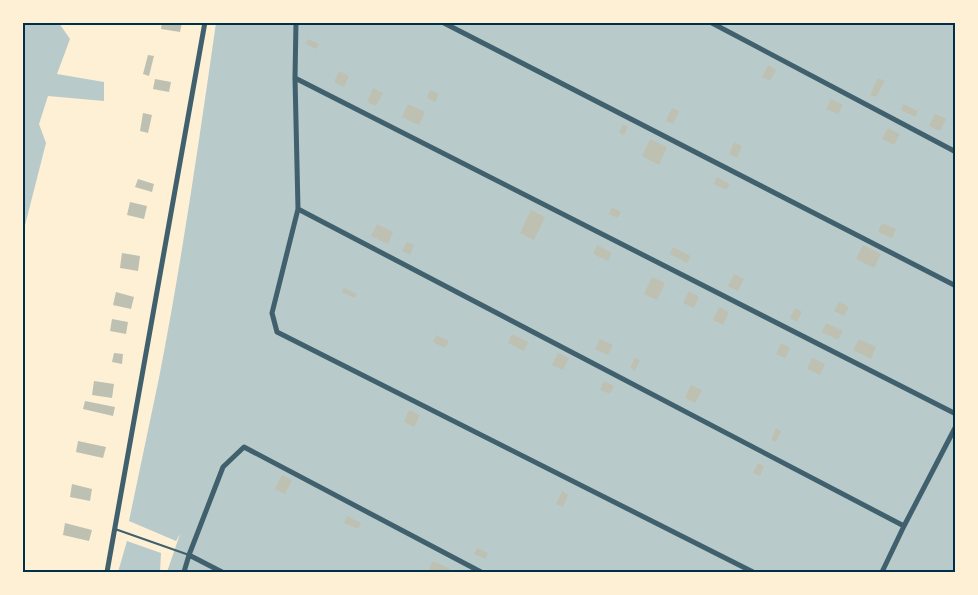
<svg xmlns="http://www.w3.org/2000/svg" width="978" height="595" font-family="'Golos Text',sans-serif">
  <rect width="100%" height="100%" fill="#fdf0d5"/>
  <path fill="#b9caca" d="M 23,22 L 59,23 L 70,39 L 57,74 L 104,82 L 104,101 L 48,96 L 39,124 L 46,143 L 23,233 Z
    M 216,23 L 955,23 L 955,572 L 167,572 L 180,534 L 176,541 L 129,521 C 139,473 149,426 159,378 C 182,260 199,141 216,23 Z
    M 127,541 L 161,553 L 160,572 L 118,572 Z"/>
  <path fill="#bec0b2" d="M 162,22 L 182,22 L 180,32 L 161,29 Z
    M 308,39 L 319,44 L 316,49 L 306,44 Z
    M 148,55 L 154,56 L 149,76 L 143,74 Z
    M 768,65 L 776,70 L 770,81 L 762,77 Z
    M 339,71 L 349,76 L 344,87 L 334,82 Z
    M 878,78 L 885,81 L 876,97 L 870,95 Z
    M 155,79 L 171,82 L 169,92 L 153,89 Z
    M 373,88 L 383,93 L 376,106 L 367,102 Z
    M 430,90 L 439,94 L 435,102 L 427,98 Z
    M 831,99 L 843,105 L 838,114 L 826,109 Z
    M 408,104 L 425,112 L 419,125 L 402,117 Z
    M 903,104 L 918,111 L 915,117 L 901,110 Z
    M 672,108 L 679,111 L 673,124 L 666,121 Z
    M 143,113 L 152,115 L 148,133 L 140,131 Z
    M 935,114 L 946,119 L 940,131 L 929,126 Z
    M 623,124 L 628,127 L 624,135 L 619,133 Z
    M 888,128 L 900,134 L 894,145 L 882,139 Z
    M 650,139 L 667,147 L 659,165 L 642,156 Z
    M 734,142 L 742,146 L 737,158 L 729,154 Z
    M 717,177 L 730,184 L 726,190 L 714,184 Z
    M 138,179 L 154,184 L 152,192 L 135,187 Z
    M 130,202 L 147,206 L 144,219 L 127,215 Z
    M 612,207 L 621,212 L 618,218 L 609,214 Z
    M 531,210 L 545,217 L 534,240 L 520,233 Z
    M 882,223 L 896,229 L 892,238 L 878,232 Z
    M 377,224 L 393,232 L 388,244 L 371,236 Z
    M 407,242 L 414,245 L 410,255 L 402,251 Z
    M 597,245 L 612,253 L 608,261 L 593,254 Z
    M 863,245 L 881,254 L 874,268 L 856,259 Z
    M 673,247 L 691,256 L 687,263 L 670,254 Z
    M 122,253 L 140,256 L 138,271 L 120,268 Z
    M 734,274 L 744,279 L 738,291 L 728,286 Z
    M 652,277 L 665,283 L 657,300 L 644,294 Z
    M 344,288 L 357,294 L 354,298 L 342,292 Z
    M 689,291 L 699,297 L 694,308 L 683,303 Z
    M 116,292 L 134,297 L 131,309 L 113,305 Z
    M 839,302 L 849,307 L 844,316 L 834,311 Z
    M 719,307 L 729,312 L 723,325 L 713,320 Z
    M 795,308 L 802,312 L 797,322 L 790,318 Z
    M 112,319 L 128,322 L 126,334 L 110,331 Z
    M 826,323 L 843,331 L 838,340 L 822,332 Z
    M 512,334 L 528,342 L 524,351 L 508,343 Z
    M 436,335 L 449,341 L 445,348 L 433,342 Z
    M 600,339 L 613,345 L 608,355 L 595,349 Z
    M 859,339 L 876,347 L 871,359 L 853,350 Z
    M 781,343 L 790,348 L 785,358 L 776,354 Z
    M 114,353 L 123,354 L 122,364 L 112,362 Z
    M 558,353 L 569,358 L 563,370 L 552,365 Z
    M 635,358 L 640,360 L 635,371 L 630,368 Z
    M 812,358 L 825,364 L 820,375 L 807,369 Z
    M 94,381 L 114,384 L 112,398 L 92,395 Z
    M 604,381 L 614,386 L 610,394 L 600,390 Z
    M 691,385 L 702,390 L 695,403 L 685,398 Z
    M 85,401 L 115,407 L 113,416 L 83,409 Z
    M 409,410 L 420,415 L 414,427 L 404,422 Z
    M 776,428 L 781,431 L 776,442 L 771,440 Z
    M 78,441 L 106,447 L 103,458 L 76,452 Z
    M 758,463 L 764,466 L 760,476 L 753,473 Z
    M 282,475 L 292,480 L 285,494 L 275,489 Z
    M 72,484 L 92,489 L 90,501 L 70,497 Z
    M 562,491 L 568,495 L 563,507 L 556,504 Z
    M 347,516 L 361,523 L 358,529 L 344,523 Z
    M 65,523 L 92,530 L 89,541 L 63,535 Z
    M 477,548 L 488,553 L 485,559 L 474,554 Z
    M 433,561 L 450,569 L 448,572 L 435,572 L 429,570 Z"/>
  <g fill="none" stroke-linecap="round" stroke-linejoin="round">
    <path stroke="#3f606c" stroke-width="2" d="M 115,529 L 189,555"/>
    <path stroke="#3f606c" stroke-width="5" d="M 296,22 L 295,78 L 298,209 L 272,313 L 277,332 L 753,572
      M 442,22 L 956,286
      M 710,22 L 956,152
      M 295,78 L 956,414
      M 298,209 L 904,526
      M 189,555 L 222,572
      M 107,572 L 205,22
      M 184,572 L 189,555 L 223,467 L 244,447 L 481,572
      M 882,572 L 904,526 L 956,426"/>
  </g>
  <rect width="978" height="595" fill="none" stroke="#fdf0d5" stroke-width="48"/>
  <rect x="24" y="24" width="930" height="547" fill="none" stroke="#003049" stroke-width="2"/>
</svg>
